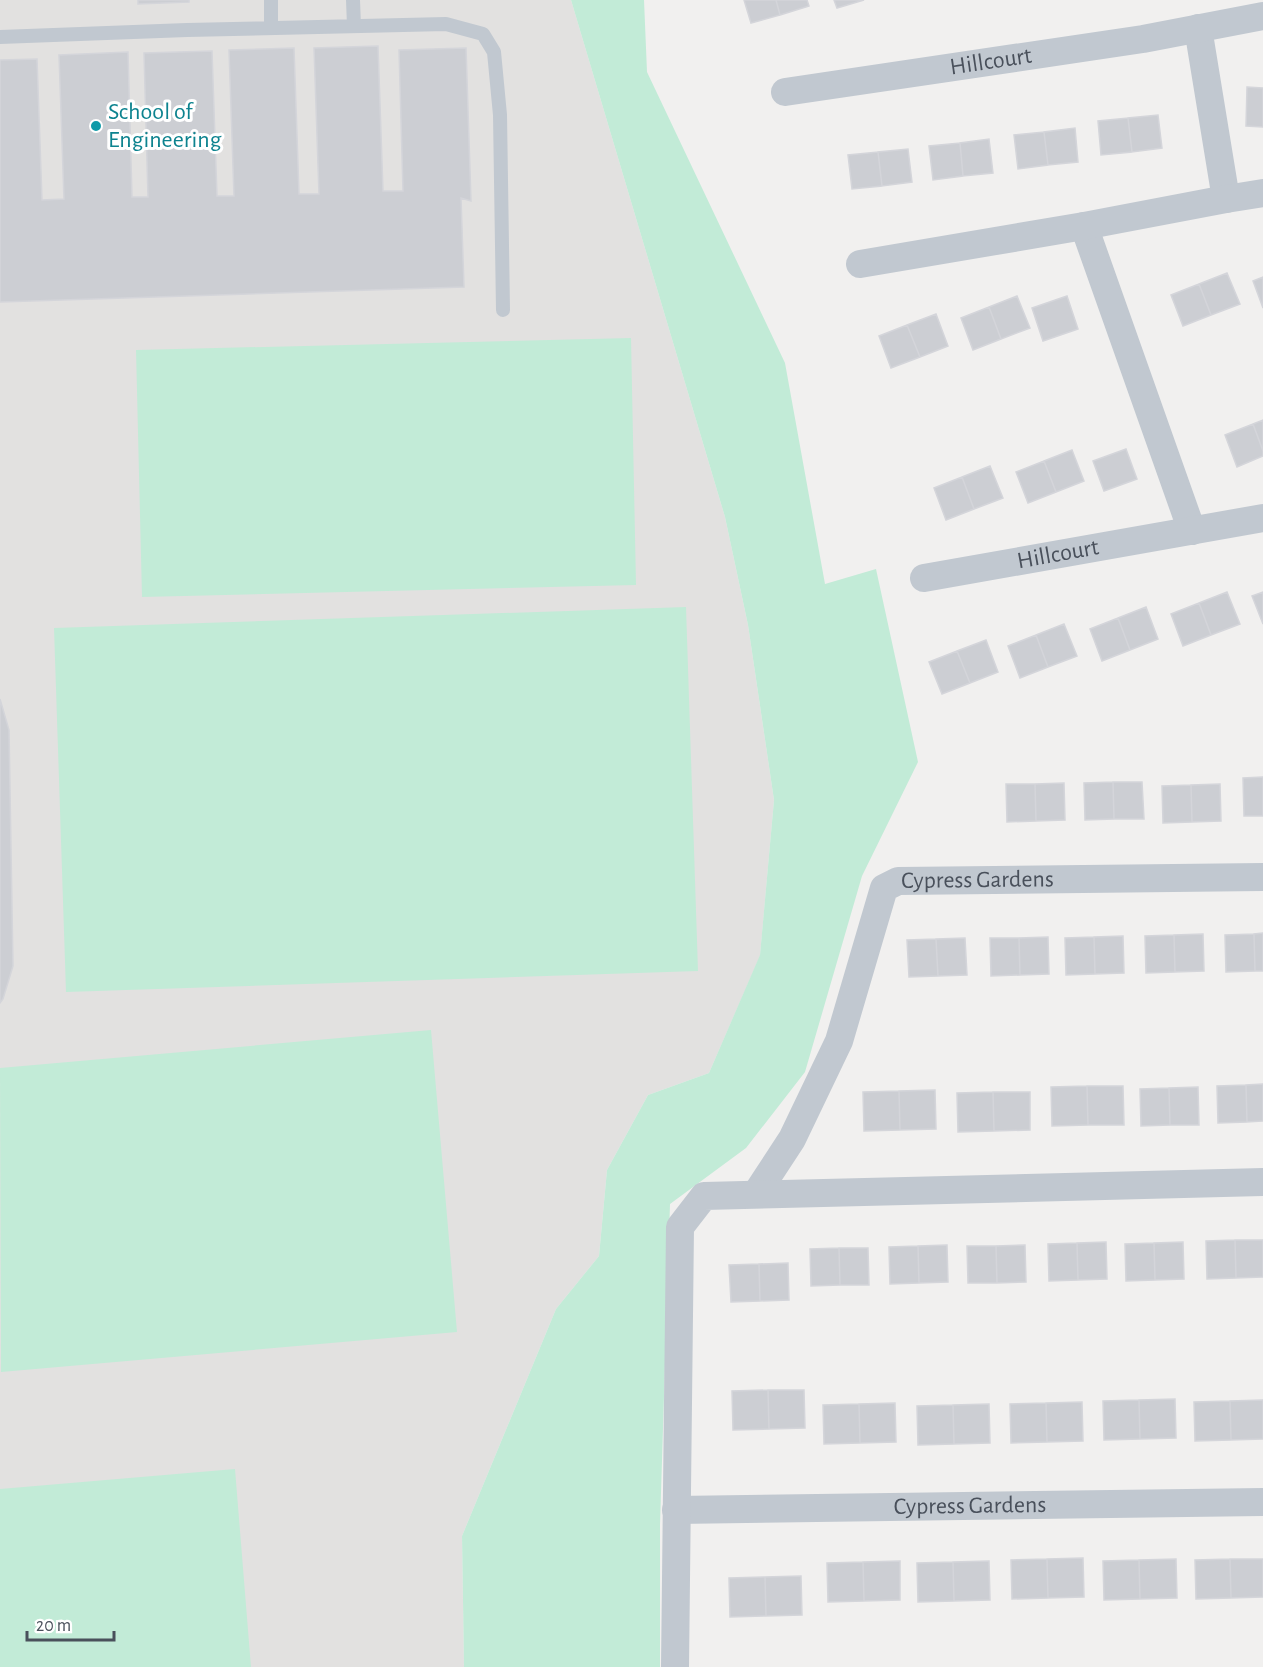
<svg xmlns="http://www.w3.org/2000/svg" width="1263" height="1667" font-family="'Alegreya Sans',sans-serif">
  <rect width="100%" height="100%" fill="#f1f0ef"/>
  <path fill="#e2e1e0" d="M 0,0 L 571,0 L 725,517 L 748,625 L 774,800 L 760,956 L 709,1073 L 648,1095 L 607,1170 L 599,1256 L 556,1309 L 462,1536 L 464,1667 L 0,1667 Z"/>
  <path fill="#c2ebd7" d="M 571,0 L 644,0 L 647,72 L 785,363 L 825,584 L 876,569 L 918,762 L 862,876 L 805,1072 L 746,1148 L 670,1204 L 660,1525 L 660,1667 L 464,1667 L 462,1536 L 556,1309 L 599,1256 L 607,1170 L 648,1095 L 709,1073 L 760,955 L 774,800 L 748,625 L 725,517 Z
    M 631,338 L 636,585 L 142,597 L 136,350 Z
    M 686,607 L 698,971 L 66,992 L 54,628 Z
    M 431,1030 L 457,1332 L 1,1372 L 0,1068 Z
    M 235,1469 L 251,1667 L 0,1667 L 0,1489 Z"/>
  <path fill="#ccced3" stroke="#d4d5da" stroke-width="1.5" d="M 138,0 L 189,0 L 189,2 L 138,4 Z
    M 744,0 L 776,0 L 780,15 L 751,23 Z
    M 776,0 L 807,0 L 809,6 L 780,15 Z
    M 834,0 L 864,0 L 837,8 Z
    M 378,46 L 383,191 L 403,191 L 399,50 L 466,48 L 471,201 L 461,198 L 464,287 L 0,302 L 0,60 L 37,59 L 42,200 L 64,199 L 59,55 L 128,52 L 132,197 L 148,197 L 144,53 L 212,51 L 217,196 L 234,196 L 229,50 L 294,48 L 299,194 L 319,194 L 314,48 Z
    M 1247,87 L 1263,88 L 1263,127 L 1246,126 Z
    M 1158,115 L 1162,148 L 1132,152 L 1128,118 Z
    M 1128,118 L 1132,152 L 1101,155 L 1098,121 Z
    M 1075,128 L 1078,162 L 1048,165 L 1044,132 Z
    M 1044,132 L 1048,165 L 1018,169 L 1014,135 Z
    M 989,139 L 993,173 L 963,176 L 960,143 Z
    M 960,143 L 963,176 L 933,180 L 929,146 Z
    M 908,149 L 912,182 L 882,186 L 878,152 Z
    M 878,152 L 882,186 L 852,189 L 848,155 Z
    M 1227,273 L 1240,304 L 1211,315 L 1199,284 Z
    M 1263,277 L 1263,308 L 1253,281 Z
    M 1199,284 L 1211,315 L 1183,326 L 1171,295 Z
    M 1017,296 L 1030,328 L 1001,339 L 989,307 Z
    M 1067,296 L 1078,329 L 1043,341 L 1032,308 Z
    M 989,307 L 1001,339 L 973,350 L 961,318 Z
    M 936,314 L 948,346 L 920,357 L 907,325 Z
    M 907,325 L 920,357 L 891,368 L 879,336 Z
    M 1263,420 L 1263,451 L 1253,424 Z
    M 1253,424 L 1263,451 L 1263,456 L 1237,467 L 1225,435 Z
    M 1126,449 L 1137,479 L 1104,491 L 1093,461 Z
    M 1072,450 L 1084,481 L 1056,492 L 1044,461 Z
    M 1044,461 L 1056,492 L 1028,503 L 1016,472 Z
    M 990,466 L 1003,498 L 974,509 L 962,477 Z
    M 962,477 L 974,509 L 946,520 L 934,488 Z
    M 1227,592 L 1240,624 L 1211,635 L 1199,603 Z
    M 1263,592 L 1263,624 L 1252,596 Z
    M 1199,603 L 1211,635 L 1183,646 L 1171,614 Z
    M 1146,607 L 1158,639 L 1130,650 L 1118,618 Z
    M 1118,618 L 1130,650 L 1102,661 L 1090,629 Z
    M 1064,624 L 1077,656 L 1048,667 L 1036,635 Z
    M 1036,635 L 1048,667 L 1020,678 L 1008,646 Z
    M 986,640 L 998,672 L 970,683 L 957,651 Z
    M 957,651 L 970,683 L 942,694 L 929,662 Z
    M 0,699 L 9,730 L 13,966 L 3,999 L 0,1003 Z
    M 1263,777 L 1263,816 L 1244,816 L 1243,778 Z
    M 1113,782 L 1142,782 L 1144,819 L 1114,819 Z
    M 1113,782 L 1114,819 L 1085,820 L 1084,783 Z
    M 1064,783 L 1065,820 L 1036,821 L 1035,784 Z
    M 1006,784 L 1035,784 L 1036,821 L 1007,822 Z
    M 1220,784 L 1221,821 L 1192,822 L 1191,785 Z
    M 1191,785 L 1192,822 L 1163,823 L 1162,786 Z
    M 1263,933 L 1263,971 L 1255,971 L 1254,934 Z
    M 1203,934 L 1204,971 L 1175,972 L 1174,935 Z
    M 1254,934 L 1255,971 L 1226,972 L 1225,935 Z
    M 1174,935 L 1175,972 L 1146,973 L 1145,936 Z
    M 1123,936 L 1124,973 L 1095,974 L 1094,937 Z
    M 1048,937 L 1049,974 L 1020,975 L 1019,938 Z
    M 1094,937 L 1095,974 L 1066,975 L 1065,938 Z
    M 965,938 L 967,975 L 938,976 L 936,939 Z
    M 990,938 L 1019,938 L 1020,975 L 991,976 Z
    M 936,939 L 938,976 L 909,977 L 907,940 Z
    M 1263,1084 L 1263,1121 L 1247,1122 L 1246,1085 Z
    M 1246,1085 L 1247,1122 L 1218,1123 L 1217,1086 Z
    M 1087,1086 L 1123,1086 L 1124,1125 L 1088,1125 Z
    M 1087,1086 L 1088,1125 L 1052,1126 L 1051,1087 Z
    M 1198,1087 L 1199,1125 L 1170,1125 L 1169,1088 Z
    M 1169,1088 L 1170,1125 L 1141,1126 L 1140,1089 Z
    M 935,1090 L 936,1129 L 900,1130 L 899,1091 Z
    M 899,1091 L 900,1130 L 864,1131 L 863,1092 Z
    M 993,1092 L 1030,1092 L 1030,1130 L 994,1131 Z
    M 993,1092 L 994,1131 L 958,1132 L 957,1093 Z
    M 1235,1240 L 1263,1240 L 1263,1277 L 1236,1278 Z
    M 1235,1240 L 1236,1278 L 1207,1279 L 1206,1241 Z
    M 1106,1242 L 1107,1279 L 1078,1280 L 1077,1243 Z
    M 1183,1242 L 1184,1279 L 1155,1280 L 1154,1243 Z
    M 1077,1243 L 1078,1280 L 1049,1281 L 1048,1244 Z
    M 1154,1243 L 1155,1280 L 1126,1281 L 1125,1244 Z
    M 947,1245 L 948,1282 L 919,1283 L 918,1246 Z
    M 1025,1245 L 1026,1282 L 997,1283 L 996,1246 Z
    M 918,1246 L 919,1283 L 890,1284 L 889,1247 Z
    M 967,1246 L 996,1246 L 997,1283 L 968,1283 Z
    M 839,1248 L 868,1248 L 869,1285 L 840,1285 Z
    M 839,1248 L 840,1285 L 811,1286 L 810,1249 Z
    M 788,1263 L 789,1300 L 760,1301 L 759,1264 Z
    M 759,1264 L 760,1301 L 731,1302 L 729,1265 Z
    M 768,1390 L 804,1390 L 805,1428 L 769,1429 Z
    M 768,1390 L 769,1429 L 733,1430 L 732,1391 Z
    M 1175,1399 L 1176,1438 L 1140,1439 L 1139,1400 Z
    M 1139,1400 L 1140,1439 L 1104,1440 L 1103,1401 Z
    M 1263,1400 L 1263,1439 L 1231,1440 L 1230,1401 Z
    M 1230,1401 L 1231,1440 L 1195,1441 L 1194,1402 Z
    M 1082,1402 L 1083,1441 L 1047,1442 L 1046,1403 Z
    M 895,1403 L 896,1442 L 860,1443 L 859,1404 Z
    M 1046,1403 L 1047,1442 L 1011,1443 L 1010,1404 Z
    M 859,1404 L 860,1443 L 824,1444 L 823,1405 Z
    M 989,1404 L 990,1443 L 954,1444 L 953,1405 Z
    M 953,1405 L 954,1444 L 918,1445 L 917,1406 Z
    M 1083,1558 L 1084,1597 L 1048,1598 L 1047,1559 Z
    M 1047,1559 L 1048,1598 L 1012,1599 L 1011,1560 Z
    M 1176,1559 L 1177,1598 L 1140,1599 L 1139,1560 Z
    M 1230,1559 L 1263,1559 L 1263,1597 L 1231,1598 Z
    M 1230,1559 L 1231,1598 L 1196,1599 L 1195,1560 Z
    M 1139,1560 L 1140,1599 L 1104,1600 L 1103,1561 Z
    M 900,1561 L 900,1600 L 864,1601 L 863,1562 Z
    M 989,1561 L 990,1600 L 954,1601 L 953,1562 Z
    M 863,1562 L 864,1601 L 828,1602 L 827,1563 Z
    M 953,1562 L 954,1601 L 918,1602 L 917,1563 Z
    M 801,1576 L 802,1615 L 766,1616 L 765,1577 Z
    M 765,1577 L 766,1616 L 730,1617 L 729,1578 Z"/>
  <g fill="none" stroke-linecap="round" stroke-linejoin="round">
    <path stroke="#c1c8d0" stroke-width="14" d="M 271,0 L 271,28
      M 353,0 L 354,26
      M 0,37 L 187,30 L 446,24 L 483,34 L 494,52 L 500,115 L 503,310"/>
    <g stroke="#c1c8d0" stroke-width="28">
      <path d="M 1198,28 L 1226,199"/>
      <path id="s1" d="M 785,92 L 1143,39 L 1263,16"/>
      <path d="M 1084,226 L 1192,531"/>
      <path d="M 860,264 L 1084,226 L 1226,199 L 1263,193"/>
      <path id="s2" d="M 924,578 L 1263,518"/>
      <path id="s3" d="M 756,1194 L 792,1139 L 839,1041 L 884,888 L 898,881 L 1263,877"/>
      <path id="s4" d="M 676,1510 L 1263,1502"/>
      <path d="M 675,1667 L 680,1227 L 704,1196 L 1263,1182"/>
    </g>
  </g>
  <circle fill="#0f9aa8" stroke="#fff" stroke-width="2" cx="96" cy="126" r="6"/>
  <g text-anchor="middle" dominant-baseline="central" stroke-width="6" stroke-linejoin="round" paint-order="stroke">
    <g font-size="24" fill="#49505b" stroke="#fff">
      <text stroke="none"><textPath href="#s1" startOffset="208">Hillcourt</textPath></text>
      <text stroke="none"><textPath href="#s2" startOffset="136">Hillcourt</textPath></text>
      <text stroke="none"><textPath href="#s3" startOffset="429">Cypress Gardens</textPath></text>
      <text stroke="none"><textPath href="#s4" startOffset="294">Cypress Gardens</textPath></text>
    </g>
    <g font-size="24" fill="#0d838f" stroke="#fff" text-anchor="start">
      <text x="108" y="112">School of<tspan x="108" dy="28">Engineering</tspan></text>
    </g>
  </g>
  <path d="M27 1631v9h87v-9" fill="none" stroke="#49505b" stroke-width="3"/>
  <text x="36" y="1631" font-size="18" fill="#49505b" stroke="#ffffff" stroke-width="4.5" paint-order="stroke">20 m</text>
</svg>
